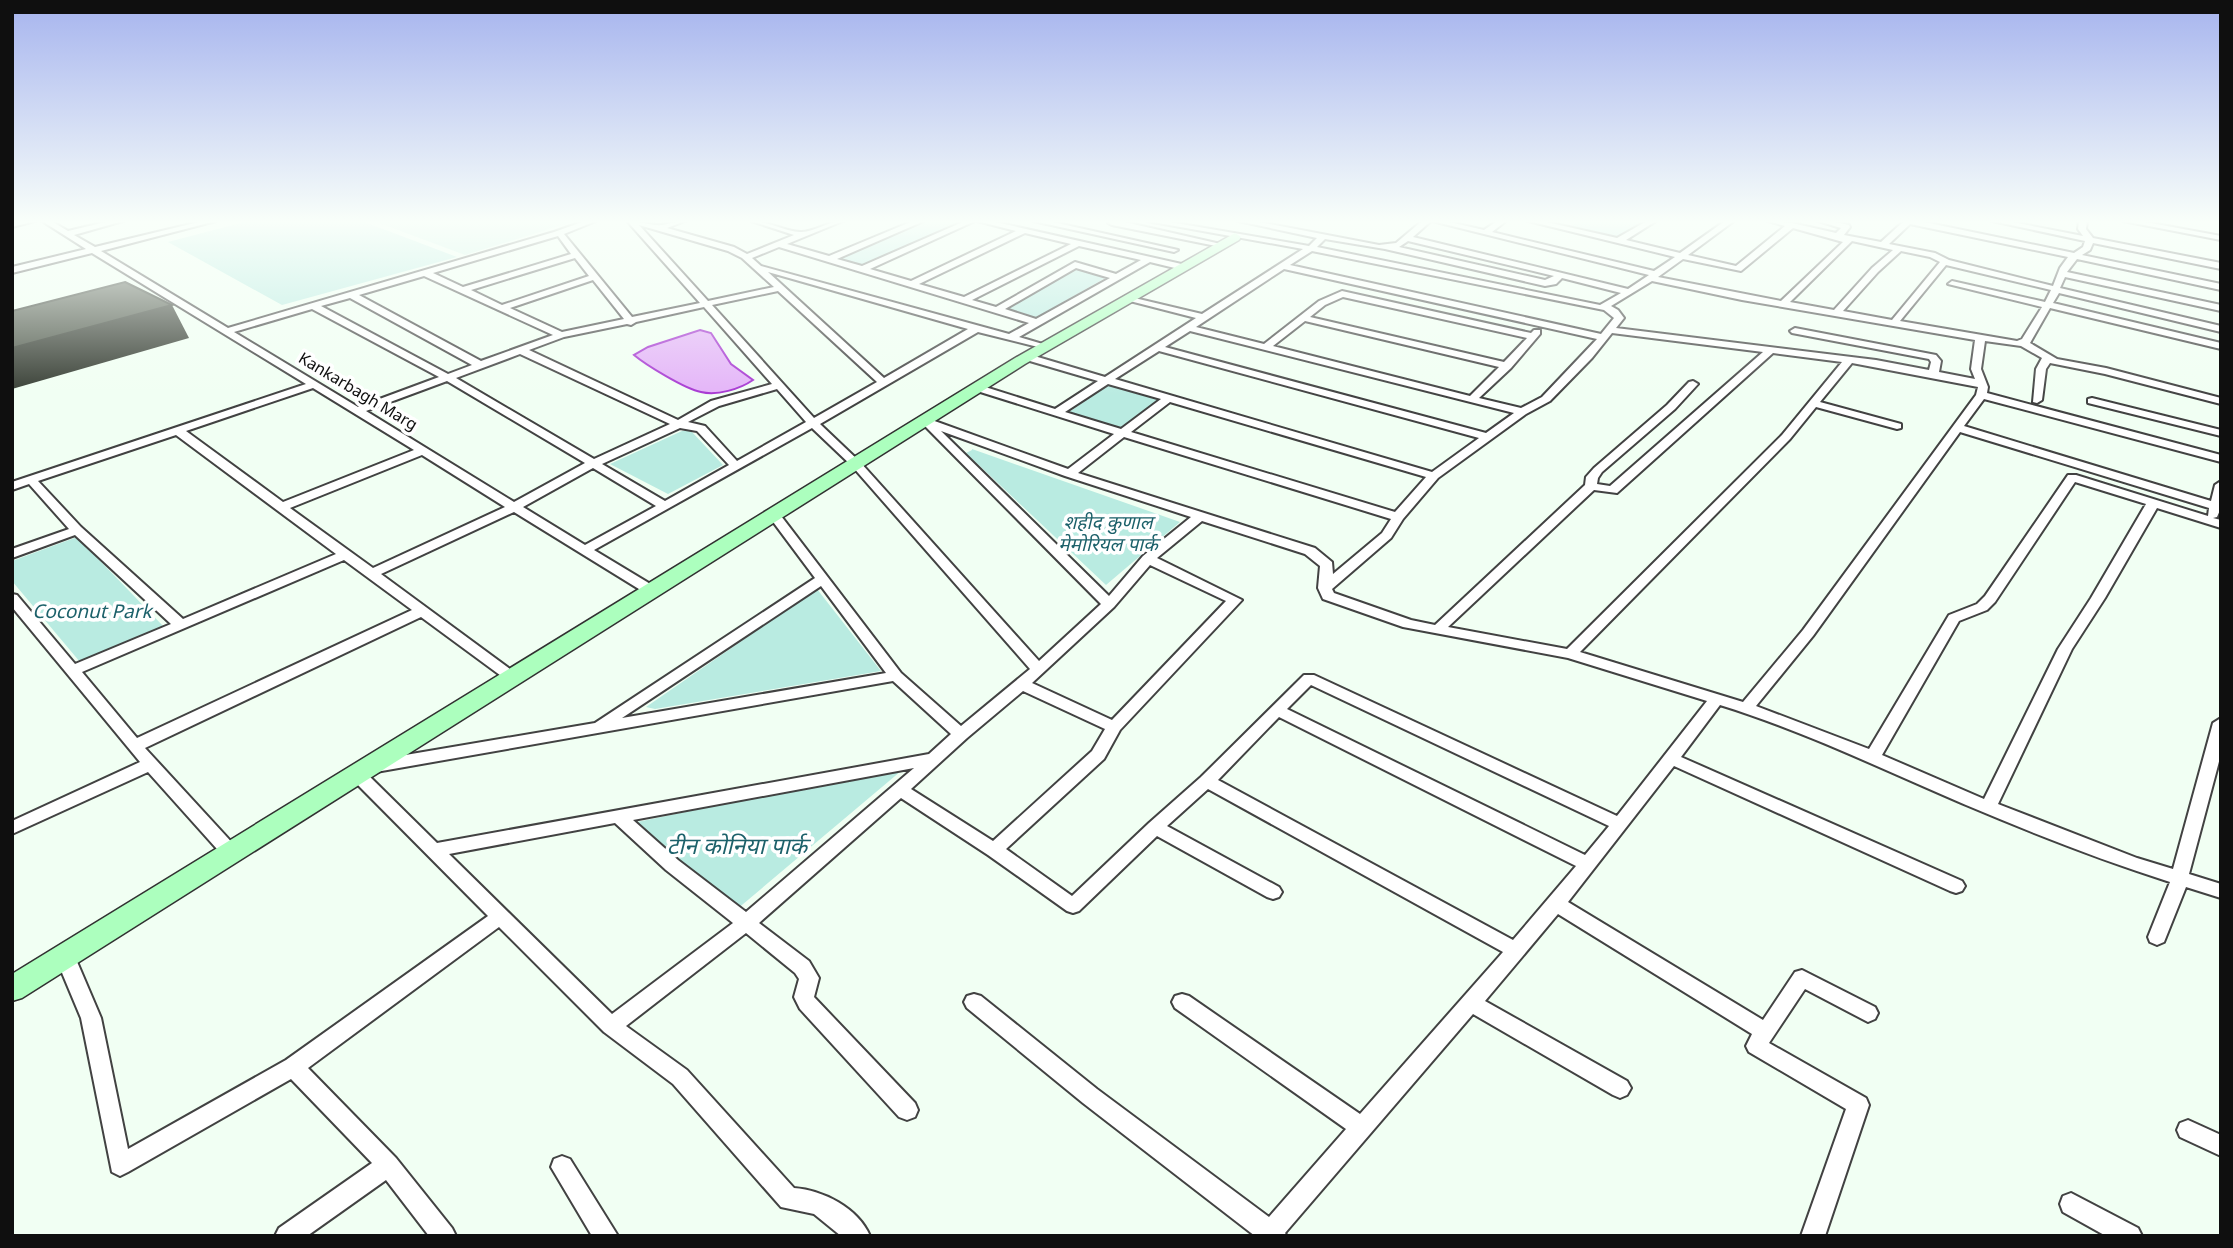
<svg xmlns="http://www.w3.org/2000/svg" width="2233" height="1248" font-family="Georgia,'Noto Sans Devanagari',serif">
  <rect width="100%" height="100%" fill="#f1fff3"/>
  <path fill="#b9ebe1" d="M 248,221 L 362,221 L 457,257 L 282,305 L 168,242 Z
    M 925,221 L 965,221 L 861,266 L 837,258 Z
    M 1577,221 L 1643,221 L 1616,238 L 1570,228 Z
    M 1075,268 L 1107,277 L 1035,318 L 1007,309 Z
    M 1109,385 L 1160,400 L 1121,428 L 1069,412 Z
    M 682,431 L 691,431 L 723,465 L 668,494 L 610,464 Z
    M 972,450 L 972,449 L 1180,522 L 1106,585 L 966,453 Z
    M 77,537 L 164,627 L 80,662 L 12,581 L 12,561 Z
    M 817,589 L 881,671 L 655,709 L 646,707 Z
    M 898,768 L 901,771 L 736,910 L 637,822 Z"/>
  <path fill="#cbf2e5" d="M 374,221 L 575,221 L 465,255 Z"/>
  <path fill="#e4b4f8" stroke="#a738d2" stroke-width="2" d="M 700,330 L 711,333 L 731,364 L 753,380 C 740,389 717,396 701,392 C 685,389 646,365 634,355 L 648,347 Z"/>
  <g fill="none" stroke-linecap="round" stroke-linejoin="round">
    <g stroke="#424242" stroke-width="4">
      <path id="street" d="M 20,221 L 35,221 L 12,227 L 12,223 Z
        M 42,221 L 51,221 L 68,231 L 110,221 L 123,221 L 74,235 L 95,247 L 203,221 L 216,221 L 101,251 L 228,328 L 554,232 L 585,221 L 596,221 L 564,234 L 632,317 L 700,303 L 627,221 C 638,221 646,224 656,225 C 665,226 675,221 685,221 L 667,228 L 734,247 L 747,254 L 794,235 L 751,221 C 769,221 783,231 800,232 C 813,233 828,221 843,221 L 787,244 L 829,256 L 913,221 L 924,221 L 837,259 L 862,266 L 965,221 L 975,221 L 870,269 L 911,281 L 1016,231 L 977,221 L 991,221 L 1186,265 L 1187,267 L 1183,270 L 1150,262 L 1019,337 L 1046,345 L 1046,349 L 978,332 L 820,424 L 860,462 L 1039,661 L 1101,604 L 920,421 L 921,419 L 929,419 L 1068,469 L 1114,434 L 974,390 L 974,386 L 982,386 L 1055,409 L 1098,381 L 1023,359 L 1023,355 L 1031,355 L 1105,377 L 1196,318 L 1126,300 L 1126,296 L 1202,314 L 1303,249 L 1147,221 L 1164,221 L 1309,246 L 1317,238 L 1238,221 L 1254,221 L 1379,245 L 1396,243 L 1422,221 L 1431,221 L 1413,237 L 1628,289 L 1649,275 L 1432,221 L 1445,221 L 1484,230 L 1497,221 L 1506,221 L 1492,232 L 1654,271 L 1675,257 L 1528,221 L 1542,221 L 1617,238 L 1647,221 L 1656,221 L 1626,240 L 1680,253 L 1725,221 L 1734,221 L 1688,255 L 1736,266 L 1785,226 L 1768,221 L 1792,223 L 1836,233 L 1841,228 L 1818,221 L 1831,221 L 1849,225 L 1850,227 L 1844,235 L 1881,242 L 1904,221 L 1919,221 L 2074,253 L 2083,247 L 2085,241 L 1992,221 L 2007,221 L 2083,236 L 2078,229 L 2079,221 L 2087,221 L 2086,229 L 2093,238 L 2221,263 L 2221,269 L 2093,243 L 2090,250 L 2082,255 L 2221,284 L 2221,290 L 2077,259 L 2067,272 L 2221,305 L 2221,311 L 2065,277 L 2060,288 L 2221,326 L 2221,332 L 2059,293 L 2053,303 L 2221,343 L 2221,349 L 2050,308 L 2030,343 L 2057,359 L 2106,368 L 2221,398 L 2221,404 L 2105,374 L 2050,363 L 2046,369 L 2042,400 L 2037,403 L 2033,402 L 2036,369 L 2042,358 L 2021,346 L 1985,341 L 1981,369 L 1988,387 L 1987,393 L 2221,455 L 2221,462 L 1984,399 L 1964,426 L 2211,501 L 2215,485 L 2221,481 L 2221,508 L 2217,517 L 2213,518 L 2221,520 L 2221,528 L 2157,508 L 2105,598 L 2072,649 L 1998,804 L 2137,858 L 2173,869 L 2213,723 L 2221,718 L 2221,754 L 2189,874 L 2221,884 L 2221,898 L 2186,887 L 2164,942 L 2157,945 L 2150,942 L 2148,937 L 2170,882 C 2101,860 2032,833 1966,805 C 1884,770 1804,731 1720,705 L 1681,757 L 1962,881 L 1965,886 L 1962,891 L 1956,893 L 1950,891 L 1674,766 L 1568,902 L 1763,1020 L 1795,972 L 1802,970 L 1875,1007 L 1878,1013 L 1875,1019 L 1868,1022 L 1805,989 L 1769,1043 L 1866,1098 L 1869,1105 L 1825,1236 L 1801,1236 L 1846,1109 L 1749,1052 L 1746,1046 L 1752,1034 L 1558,914 L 1485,1001 L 1627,1081 L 1631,1088 L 1627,1095 L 1620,1098 L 1613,1095 L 1473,1014 L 1285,1233 L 1287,1236 L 1255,1236 L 1083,1103 L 967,1008 L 964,1002 L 967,996 L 974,994 L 981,996 L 1097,1089 L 1269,1217 L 1346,1129 L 1175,1008 L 1172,1002 L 1175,996 L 1182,994 L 1189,996 L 1360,1114 L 1503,952 L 1208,789 L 1167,826 L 1279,887 L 1282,892 L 1279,897 L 1273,899 L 1267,897 L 1157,836 L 1079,911 L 1073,913 L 1067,911 L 988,855 L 901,798 L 759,923 L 809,961 L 819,978 L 814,997 L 915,1103 L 918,1110 L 915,1117 L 907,1120 L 899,1117 L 800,1009 L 794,997 L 799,979 L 795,973 L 746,933 L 626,1026 L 687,1070 L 794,1188 C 823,1190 858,1208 870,1236 L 841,1236 L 814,1214 L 781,1207 L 673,1084 L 604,1032 L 499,927 L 308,1068 L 396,1158 L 452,1228 L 456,1236 L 429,1236 L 386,1180 L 307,1236 L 275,1236 L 279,1228 L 372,1163 L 291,1079 L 128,1172 L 120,1176 L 112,1172 L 81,1018 L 55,956 L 58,950 L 65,948 L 72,950 L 101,1018 L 128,1149 L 286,1060 L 488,916 L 352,779 L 350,775 L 352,771 L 364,771 L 437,843 L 929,754 L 951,734 L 893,681 L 376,772 L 370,770 L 368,766 L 370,762 L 376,760 L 595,723 L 815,578 L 768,515 L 770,512 L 778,512 L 901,673 L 961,726 L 1030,669 L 852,466 L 812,428 L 594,550 L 657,588 L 659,591 L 657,594 L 647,594 L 514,512 L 381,574 L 518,675 L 520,678 L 518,681 L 508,681 L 421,617 L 145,748 L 237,848 L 240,853 L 237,858 L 231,860 L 225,858 L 148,772 L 12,834 L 12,821 L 140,762 L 12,607 L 12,594 L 17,595 L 75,664 L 171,624 L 75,535 L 12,558 L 12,549 L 69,529 L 29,484 L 12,490 L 12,482 L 306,384 L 92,253 L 12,273 L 12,267 L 86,249 ZM 1910,224 L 2068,257 L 2060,268 L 2053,286 L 1949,260 L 1935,253 L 1889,244 ZM 639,225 L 728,251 L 742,258 L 774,287 L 708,301 ZM 1793,228 L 1843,242 L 1781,301 L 1658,277 L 1683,259 L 1741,271 ZM 1025,233 L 1071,244 L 964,297 L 919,284 ZM 558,236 L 571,254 L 463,287 L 433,273 ZM 1325,239 L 1385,249 L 1545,286 L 1556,284 L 1562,278 L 1621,293 L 1600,305 L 1317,247 ZM 1408,241 L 1554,276 L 1545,280 L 1399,247 ZM 1852,241 L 1893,250 L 1872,268 L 1834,310 L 1790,302 ZM 1079,246 L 1141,260 L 1116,274 L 1075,262 L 996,307 L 972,300 ZM 779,247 L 1029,323 L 1009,334 L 761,266 L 752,258 ZM 1312,251 L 1604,310 L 1614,318 L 1601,334 L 1290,265 ZM 1901,251 L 1930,257 L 1940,262 L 1892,320 L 1843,311 L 1878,272 ZM 575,258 L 589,276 L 502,305 L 471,290 ZM 1946,265 L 2051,290 L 2045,302 L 1952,281 L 1948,284 L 2042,307 L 2022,339 L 2017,341 L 1900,321 ZM 1076,268 L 1110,278 L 1036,319 L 1005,309 ZM 1284,269 L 1597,339 L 1542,397 L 1521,408 L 1479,398 L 1511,368 L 1540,334 L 1540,330 L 1534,330 L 1531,333 L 1342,291 L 1319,301 L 1264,344 L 1196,327 ZM 768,272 L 968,329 L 884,378 ZM 424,276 L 553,335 L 481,361 L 359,295 ZM 593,280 L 624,319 L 562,332 L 510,308 ZM 1652,281 L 1742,300 L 1975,340 L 1971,369 L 1975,379 L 1939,372 L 1941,361 L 1936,355 L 1795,328 L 1790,331 L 1792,333 L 1929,359 L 1931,362 L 1929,370 L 1876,360 L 1616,328 L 1624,318 L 1618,310 L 1611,306 ZM 778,291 L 877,382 L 814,418 L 712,305 ZM 1343,297 L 1527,338 L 1504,362 L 1310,317 L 1325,305 ZM 350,298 L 472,365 L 448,374 L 321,306 ZM 704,307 L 772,384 L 711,401 L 678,420 L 529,350 L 564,337 L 627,324 L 631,325 L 636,322 ZM 312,309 L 439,377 L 358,407 L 234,332 ZM 1305,321 L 1499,367 L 1470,396 L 1273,346 ZM 1190,331 L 1514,413 L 1486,433 L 1165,347 ZM 1612,333 L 1763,352 L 1610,486 L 1597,484 L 1598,478 L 1602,472 L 1675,409 L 1698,384 L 1693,381 L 1689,382 L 1667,405 L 1594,468 L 1586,477 L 1585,485 L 1435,625 L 1411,620 L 1334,593 L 1332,589 L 1391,538 L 1403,519 L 1438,478 L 1526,414 L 1550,401 L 1592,358 ZM 1159,351 L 1479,438 L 1432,472 L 1115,379 ZM 1773,353 L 1842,362 L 1782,435 L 1567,649 L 1448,627 L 1594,490 L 1617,493 ZM 520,354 L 670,424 L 594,459 L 456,378 ZM 1852,363 L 1978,387 L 1976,395 L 1803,630 L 1743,702 L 1580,652 L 1790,439 L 1816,407 L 1897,429 L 1901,428 L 1901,424 L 1820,402 ZM 447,381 L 585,463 L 514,502 L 366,411 ZM 1108,384 L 1161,399 L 1121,429 L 1065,412 ZM 313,388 L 414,450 L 283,502 L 186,431 ZM 777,389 L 806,422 L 737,461 L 705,426 L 688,422 L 719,406 ZM 1170,402 L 1426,477 L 1395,512 L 1131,432 ZM 680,428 L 697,431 L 729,465 L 665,501 L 602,464 ZM 941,431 L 1065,476 L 1191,517 L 1143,556 L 1109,596 ZM 1960,432 L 2209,508 L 2208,516 L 2076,475 L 2068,475 L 1985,596 L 1977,604 L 1949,615 L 1869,749 L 1756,706 L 1813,636 ZM 176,435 L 336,554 L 183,619 L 81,527 L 38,481 ZM 1124,437 L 1391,519 L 1382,533 L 1333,574 L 1332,562 L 1315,548 L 1078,473 ZM 422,455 L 505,507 L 373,568 L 290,508 ZM 593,468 L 656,506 L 585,545 L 523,507 ZM 2075,482 L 2146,504 L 2091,598 L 2058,649 L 1984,799 L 1882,755 L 1959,621 L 1987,610 L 1995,602 ZM 1202,521 L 1305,554 L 1320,566 L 1318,588 L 1323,599 L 1403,627 L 1568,658 L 1707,701 L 1617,816 L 1314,675 L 1304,675 L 1201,777 L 1149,823 L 1072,896 L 1006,849 L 1104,759 L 1120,730 L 1242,600 L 1157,558 ZM 344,560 L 412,610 L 137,738 L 82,672 ZM 1150,565 L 1226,601 L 1112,720 L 1032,683 L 1114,607 ZM 821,586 L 886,673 L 622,718 ZM 1311,685 L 1609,826 L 1585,855 L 1287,709 ZM 1023,691 L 1105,729 L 1092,751 L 993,841 L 911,789 L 967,738 ZM 1279,717 L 1576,866 L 1513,940 L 1218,780 ZM 914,768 L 746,912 L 678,860 L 633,820 ZM 615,823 L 666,870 L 733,923 L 612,1014 L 449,854 Z
        M 1033,221 L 1048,221 L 1178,250 L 1174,252 Z
        M 1110,221 L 1120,221 L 1225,245 L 1221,247 L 1112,225 L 1108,223 Z
        M 2123,221 L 2140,221 L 2221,236 L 2221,240 Z
        M 2092,398 L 2221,430 L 2221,436 L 2088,403 L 2088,399 Z
        M 2188,1120 L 2221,1135 L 2221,1156 L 2180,1137 L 2177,1130 L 2180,1123 Z
        M 562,1156 L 570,1159 L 618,1236 L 592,1236 L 551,1167 L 554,1159 Z
        M 2071,1193 L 2138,1228 L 2142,1236 L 2106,1236 L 2063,1212 L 2060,1204 L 2063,1196 Z"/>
    </g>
    <g stroke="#313131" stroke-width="3">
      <path id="secondary" d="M 1235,233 L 1241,237 L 1239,240 L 1025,364 L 22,998 L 12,1001 L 12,974 L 1015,358 Z"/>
    </g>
    <use href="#street" fill="#fff" fill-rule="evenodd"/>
    <use href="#secondary" fill="#acffbe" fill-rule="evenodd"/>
  </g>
  <path fill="#373e34" d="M 172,305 L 189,338 L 12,389 L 12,348 Z"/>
  <path fill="#4f584b" stroke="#373e34" stroke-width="2" d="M 125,282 L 172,305 L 12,348 L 12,311 Z"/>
  <linearGradient id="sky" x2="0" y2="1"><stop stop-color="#a6b4ee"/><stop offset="0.56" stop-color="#f9fffa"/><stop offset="1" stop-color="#f9fffa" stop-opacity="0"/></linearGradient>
  <rect width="2233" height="396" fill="url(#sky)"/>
  <g text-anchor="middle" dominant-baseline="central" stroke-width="7" stroke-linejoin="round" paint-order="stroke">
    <g font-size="16" fill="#0f0f0f" stroke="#fff">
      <text transform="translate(357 393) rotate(31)">Kankarbagh Marg</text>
    </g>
    <g font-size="19" font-style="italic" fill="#1c616a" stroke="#fff">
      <text x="1108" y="524">शहीद कुणाल<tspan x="1108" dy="22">मेमोरियल पार्क</tspan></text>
      <text x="92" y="613">Coconut Park</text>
    </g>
    <g font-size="23" font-style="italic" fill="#1c616a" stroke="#fff">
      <text x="737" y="848">टीन कोनिया पार्क</text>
    </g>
  </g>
  <rect width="2233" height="1248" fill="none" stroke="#0f0f0f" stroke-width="28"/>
</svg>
